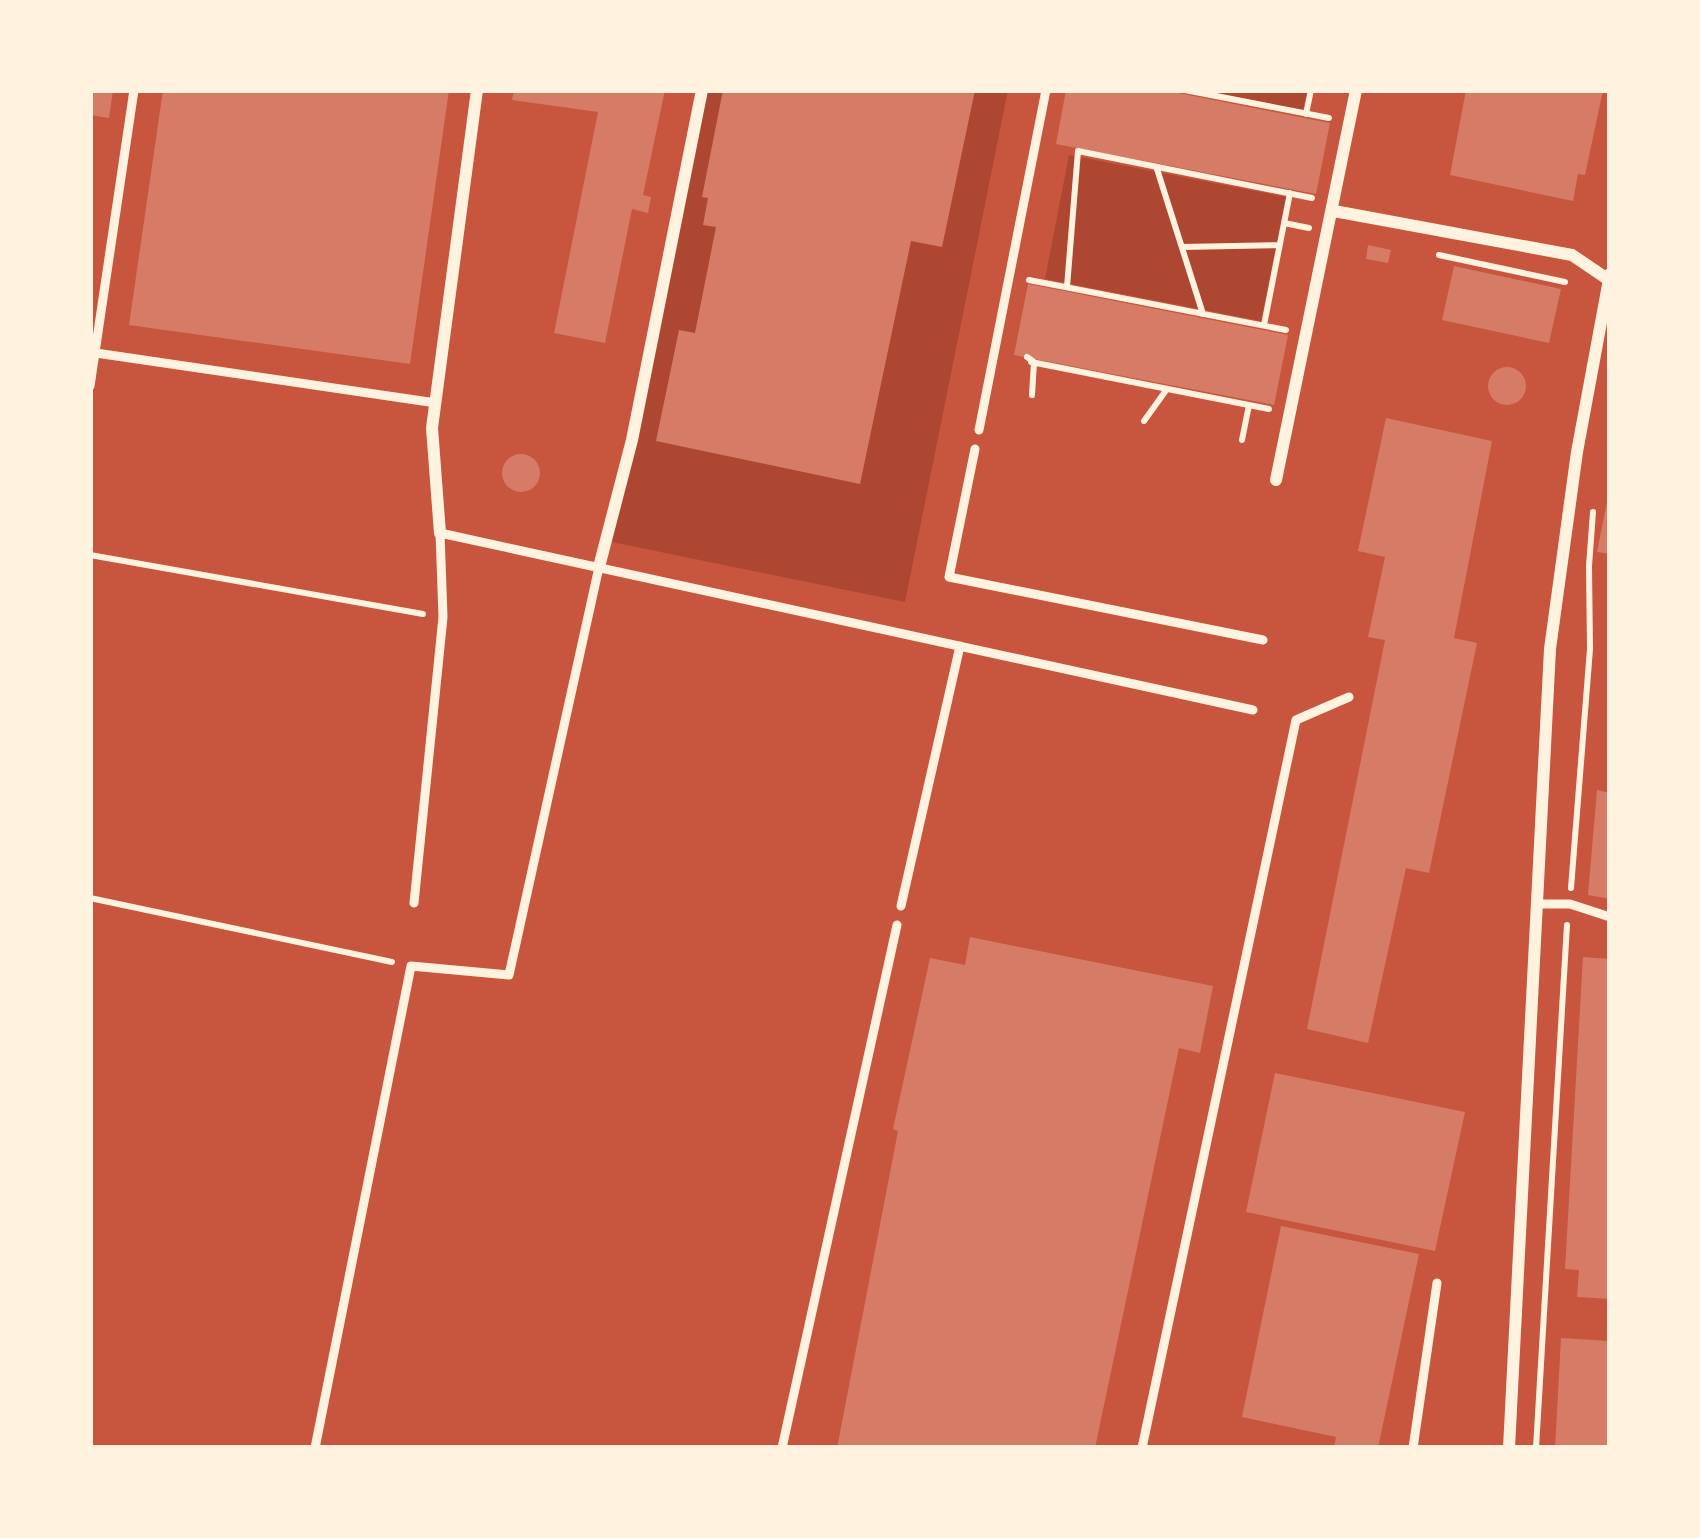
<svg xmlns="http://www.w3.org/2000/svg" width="1700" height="1538" font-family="'Public Sans',sans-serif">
  <rect width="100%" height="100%" fill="#c8553d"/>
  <path fill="#ae4732" d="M 702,90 L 1008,90 L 905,602 L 607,541 Z
    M 1201,90 L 1307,90 L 1303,110 Z
    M 1069,155 L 1286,197 L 1261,321 L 1045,279 Z"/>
  <path fill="#d67c66" d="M 90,90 L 113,90 L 109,118 L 90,115 Z
    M 163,90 L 449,90 L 410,364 L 129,325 Z
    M 514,90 L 665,90 L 643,195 L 651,197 L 648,213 L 632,209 L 605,343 L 554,333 L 598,112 L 512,100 Z
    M 723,90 L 975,90 L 942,247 L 911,241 L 860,484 L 656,441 L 679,330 L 695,333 L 716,227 L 703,225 L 708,198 L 702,197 Z
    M 1066,90 L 1163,90 L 1330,123 L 1316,194 L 1056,144 Z
    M 1466,90 L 1603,90 L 1585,175 L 1578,174 L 1573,201 L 1450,175 Z
    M 1368,245 L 1391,250 L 1388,263 L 1366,259 Z
    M 1454,266 L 1561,289 L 1549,343 L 1442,320 Z
    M 1028,284 L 1288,335 L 1274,405 L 1014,355 Z
    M1488 386a19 19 0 1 1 38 0a19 19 0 1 1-38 0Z
    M 1386,418 L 1492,441 L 1454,638 L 1477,643 L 1429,873 L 1406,868 L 1368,1043 L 1307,1029 L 1385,640 L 1368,637 L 1385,557 L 1358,551 Z
    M502 473a19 19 0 1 1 38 0a19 19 0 1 1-38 0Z
    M 1608,497 L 1610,497 L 1610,554 L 1597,552 Z
    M 1597,790 L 1610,793 L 1610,899 L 1588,895 Z
    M 970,937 L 1213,986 L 1200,1053 L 1179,1048 L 1095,1448 L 837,1448 L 898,1131 L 893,1129 L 930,958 L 965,965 Z
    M 1583,957 L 1610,959 L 1610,1299 L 1577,1297 L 1579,1270 L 1565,1269 Z
    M 1275,1073 L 1465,1112 L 1435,1251 L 1246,1212 Z
    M 1281,1226 L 1419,1254 L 1378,1448 L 1334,1448 L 1336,1437 L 1242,1417 Z
    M 1561,1338 L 1610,1341 L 1610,1448 L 1555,1448 Z"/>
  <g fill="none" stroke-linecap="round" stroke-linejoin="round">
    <path stroke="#fff3e0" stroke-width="6" d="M 1185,90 L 1329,118
      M 1306,114 L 1311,90
      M 1157,169 L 1203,314
      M 1284,223 L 1309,228
      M 1182,247 L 1279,245
      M 1439,255 L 1565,282
      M 1029,280 L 1286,330
      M 1067,287 L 1078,151 L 1312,198
      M 1264,325 L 1290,193
      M 1027,357 L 1034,362 L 1032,395
      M 1031,362 L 1269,409
      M 1144,421 L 1167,389
      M 1242,440 L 1249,405
      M 90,555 L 423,614
      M 1571,888 L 1590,649 L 1589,566 L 1593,512
      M 90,898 L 392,962
      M 1536,1448 L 1567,925"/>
    <path stroke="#fff3e0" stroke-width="9" d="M 96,353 L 436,403
      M 90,386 L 134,90
      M 979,430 L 1046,90
      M 975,449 L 949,577 L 1263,640
      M 414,903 L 443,617 L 440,533 L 1253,710
      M 1536,904 L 1570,904 L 1610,917
      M 901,906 L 960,646
      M 315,1448 L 411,966 L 509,975 L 599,567
      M 782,1448 L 897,925
      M 1142,1448 L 1296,720 L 1349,697
      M 1413,1448 L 1437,1283"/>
    <path stroke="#fff3e0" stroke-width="12" d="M 1334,211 L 1572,255 L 1609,280
      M 1276,480 L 1356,90
      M 440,533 L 432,428 L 477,90
      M 599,567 L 632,440 L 702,90
      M 1509,1448 L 1550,649 L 1577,452 L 1610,274"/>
  </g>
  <rect width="1700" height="1538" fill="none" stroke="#fff3e0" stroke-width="186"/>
</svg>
